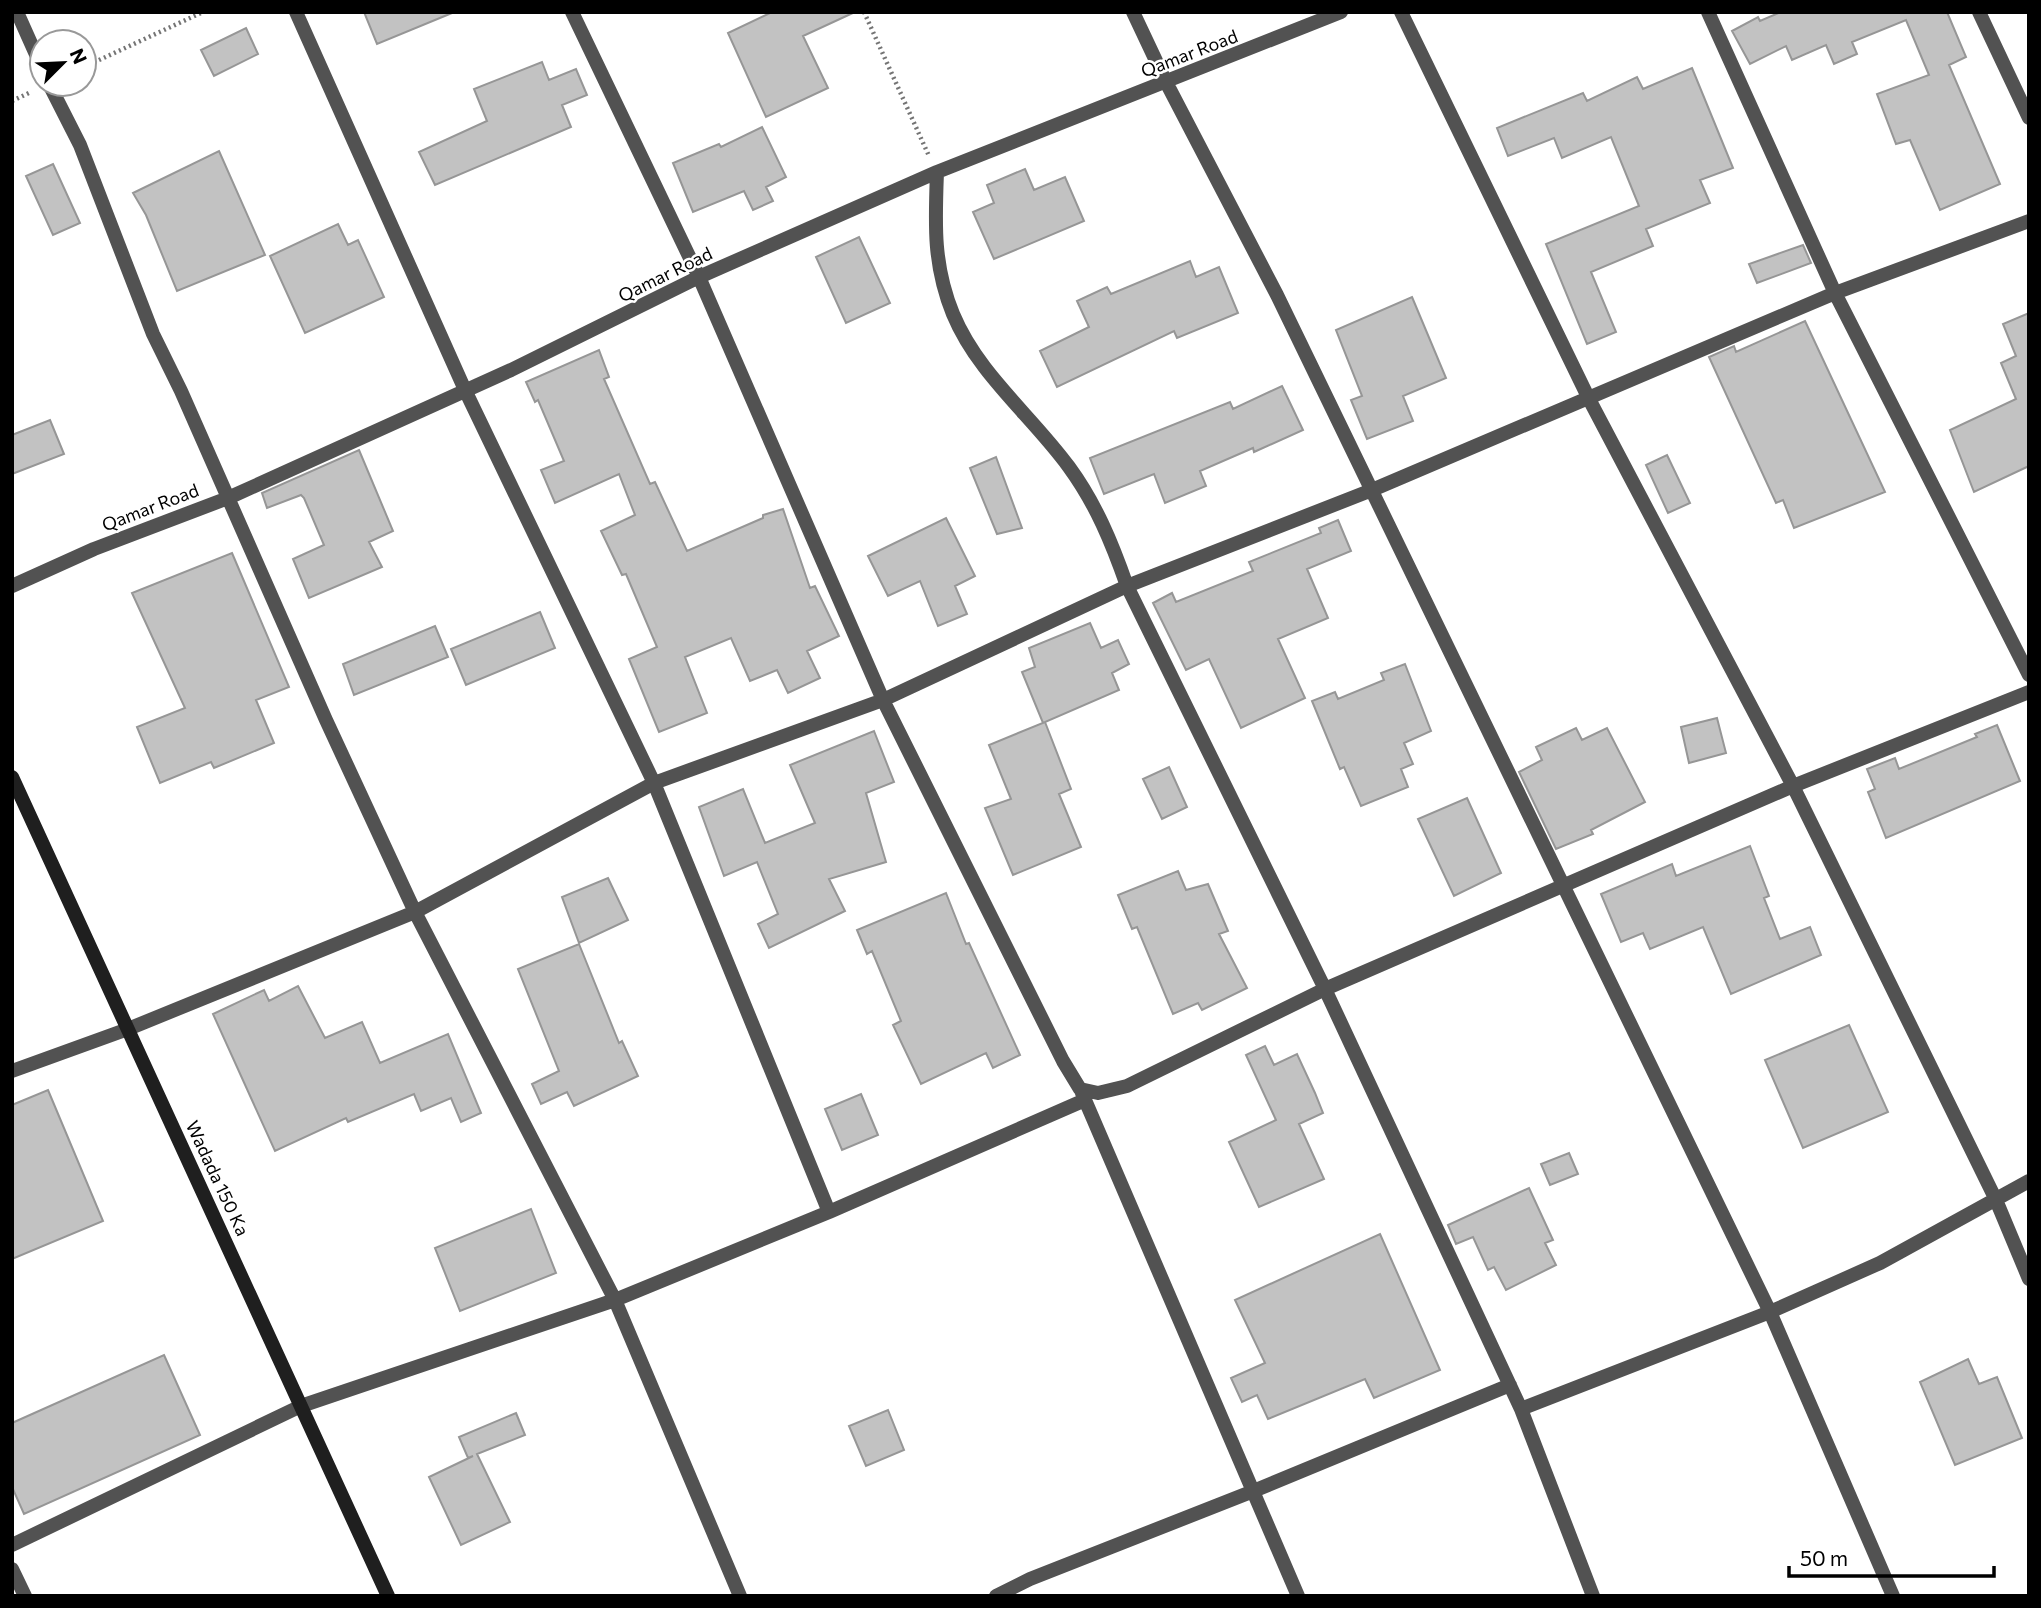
<svg xmlns="http://www.w3.org/2000/svg" width="2041" height="1608" font-family="Commissioner,sans-serif">
  <rect width="100%" height="100%" fill="#fff"/>
  <path fill="#c2c2c2" stroke="#969696" stroke-width="2" d="M 364,12 L 452,12 L 452,13 L 377,44 Z
    M 772,12 L 855,12 L 803,36 L 828,88 L 766,117 L 728,33 Z
    M 1781,12 L 1947,12 L 1966,57 L 1949,65 L 2000,184 L 1940,210 L 1910,140 L 1896,144 L 1877,94 L 1929,75 L 1906,20 L 1852,42 L 1857,54 L 1834,64 L 1826,45 L 1792,60 L 1786,46 L 1750,64 L 1732,31 L 1758,17 L 1760,21 Z
    M 246,28 L 258,54 L 214,76 L 201,50 Z
    M 542,62 L 549,80 L 576,69 L 587,95 L 562,105 L 571,127 L 435,185 L 419,152 L 487,121 L 474,89 Z
    M 1692,68 L 1733,168 L 1700,180 L 1710,203 L 1646,229 L 1653,246 L 1591,272 L 1616,332 L 1587,344 L 1546,244 L 1639,206 L 1611,137 L 1562,158 L 1554,138 L 1508,156 L 1497,128 L 1583,93 L 1587,101 L 1637,77 L 1643,89 Z
    M 762,127 L 786,177 L 766,187 L 773,201 L 753,210 L 744,191 L 693,212 L 673,163 L 719,144 L 721,147 Z
    M 219,151 L 265,255 L 177,291 L 146,215 L 133,193 Z
    M 53,164 L 80,223 L 53,235 L 26,176 Z
    M 1025,169 L 1034,190 L 1065,177 L 1084,221 L 994,259 L 973,212 L 994,203 L 987,185 Z
    M 338,224 L 348,245 L 358,240 L 384,297 L 305,333 L 270,256 Z
    M 859,237 L 890,303 L 846,323 L 816,257 Z
    M 1803,245 L 1811,263 L 1757,283 L 1749,264 Z
    M 1190,261 L 1196,277 L 1219,267 L 1238,313 L 1177,338 L 1174,331 L 1057,387 L 1040,351 L 1089,327 L 1077,301 L 1107,287 L 1111,294 Z
    M 1412,297 L 1446,378 L 1403,396 L 1413,421 L 1367,439 L 1351,400 L 1362,396 L 1336,330 Z
    M 2029,313 L 2029,466 L 1974,492 L 1950,430 L 2016,399 L 2001,363 L 2016,356 L 2003,324 Z
    M 1805,321 L 1885,492 L 1794,528 L 1783,500 L 1776,503 L 1709,357 L 1734,346 L 1736,352 Z
    M 599,350 L 609,377 L 604,379 L 650,484 L 655,482 L 687,551 L 763,518 L 763,515 L 783,509 L 810,588 L 815,586 L 839,636 L 807,651 L 820,678 L 788,693 L 777,670 L 750,681 L 731,638 L 685,657 L 707,713 L 659,732 L 629,659 L 657,647 L 626,574 L 622,575 L 601,531 L 635,515 L 619,474 L 555,503 L 541,470 L 564,461 L 538,400 L 535,402 L 526,382 Z
    M 1282,386 L 1303,430 L 1254,452 L 1253,448 L 1200,471 L 1206,486 L 1165,503 L 1154,474 L 1104,494 L 1090,458 L 1230,402 L 1233,409 Z
    M 50,420 L 64,454 L 12,474 L 12,435 Z
    M 359,450 L 393,531 L 369,542 L 382,567 L 309,598 L 293,559 L 324,545 L 304,498 L 301,495 L 267,508 L 262,493 Z
    M 1667,455 L 1690,503 L 1668,513 L 1646,465 Z
    M 996,457 L 1022,528 L 997,534 L 970,468 Z
    M 946,518 L 975,576 L 955,586 L 967,614 L 938,626 L 920,581 L 888,596 L 868,556 Z
    M 1338,520 L 1351,551 L 1307,569 L 1328,618 L 1278,639 L 1305,698 L 1241,728 L 1209,659 L 1186,670 L 1153,603 L 1172,593 L 1176,602 L 1253,571 L 1249,562 L 1321,533 L 1319,528 Z
    M 232,553 L 289,687 L 256,700 L 274,743 L 214,768 L 211,762 L 160,783 L 137,727 L 185,708 L 132,593 Z
    M 540,612 L 555,648 L 466,685 L 451,649 Z
    M 1090,623 L 1101,648 L 1118,640 L 1129,664 L 1112,673 L 1119,690 L 1043,723 L 1022,672 L 1035,667 L 1029,648 Z
    M 435,626 L 448,657 L 354,695 L 343,664 Z
    M 1405,664 L 1431,731 L 1404,743 L 1413,764 L 1401,769 L 1408,787 L 1361,806 L 1344,767 L 1340,769 L 1312,701 L 1335,692 L 1338,699 L 1384,680 L 1381,673 Z
    M 1717,718 L 1726,753 L 1689,763 L 1681,727 Z
    M 1045,722 L 1071,789 L 1059,794 L 1081,847 L 1013,875 L 985,808 L 1011,799 L 989,745 Z
    M 1997,725 L 2020,781 L 1886,838 L 1868,792 L 1875,789 L 1867,769 L 1895,758 L 1899,769 L 1977,737 L 1975,734 Z
    M 1576,728 L 1582,740 L 1607,728 L 1645,802 L 1591,830 L 1593,834 L 1556,849 L 1519,772 L 1542,760 L 1536,747 Z
    M 874,731 L 894,782 L 866,793 L 886,862 L 829,879 L 845,911 L 769,948 L 758,924 L 778,914 L 757,862 L 724,876 L 699,807 L 743,789 L 765,843 L 815,823 L 790,765 Z
    M 1169,767 L 1187,807 L 1162,819 L 1143,779 Z
    M 1467,798 L 1501,873 L 1454,896 L 1418,819 Z
    M 1750,846 L 1769,896 L 1764,898 L 1780,939 L 1810,927 L 1821,955 L 1731,994 L 1703,927 L 1650,949 L 1643,933 L 1621,942 L 1601,894 L 1672,864 L 1676,876 Z
    M 1178,871 L 1186,890 L 1208,884 L 1228,931 L 1219,934 L 1247,988 L 1202,1010 L 1198,1003 L 1173,1014 L 1137,927 L 1132,929 L 1118,895 Z
    M 608,878 L 628,920 L 579,943 L 562,897 Z
    M 946,893 L 966,944 L 969,943 L 1020,1055 L 993,1068 L 986,1053 L 921,1084 L 893,1025 L 901,1021 L 872,951 L 867,954 L 857,930 Z
    M 579,944 L 619,1043 L 622,1041 L 638,1076 L 574,1106 L 567,1092 L 541,1104 L 532,1084 L 559,1071 L 518,969 Z
    M 298,986 L 325,1038 L 362,1022 L 380,1063 L 448,1034 L 481,1113 L 461,1122 L 451,1098 L 421,1111 L 414,1094 L 348,1122 L 346,1118 L 275,1151 L 213,1014 L 264,990 L 269,1001 Z
    M 1849,1025 L 1888,1112 L 1803,1148 L 1765,1060 Z
    M 1265,1046 L 1274,1065 L 1297,1054 L 1315,1093 L 1323,1113 L 1299,1124 L 1324,1179 L 1259,1207 L 1229,1142 L 1276,1120 L 1246,1055 Z
    M 48,1090 L 103,1221 L 12,1259 L 12,1105 Z
    M 861,1094 L 878,1135 L 842,1150 L 825,1109 Z
    M 1569,1153 L 1578,1174 L 1550,1185 L 1541,1164 Z
    M 1529,1188 L 1553,1240 L 1545,1243 L 1556,1265 L 1506,1290 L 1494,1267 L 1488,1270 L 1473,1237 L 1456,1244 L 1448,1225 Z
    M 531,1209 L 556,1273 L 460,1311 L 435,1248 Z
    M 1380,1234 L 1440,1370 L 1374,1398 L 1365,1379 L 1268,1419 L 1257,1395 L 1242,1402 L 1231,1378 L 1265,1363 L 1235,1300 Z
    M 164,1355 L 200,1435 L 24,1514 L 12,1487 L 12,1423 Z
    M 1968,1359 L 1979,1384 L 1997,1377 L 2022,1438 L 1955,1465 L 1920,1382 Z
    M 888,1410 L 904,1450 L 866,1466 L 849,1426 Z
    M 516,1413 L 525,1435 L 477,1454 L 510,1522 L 461,1545 L 429,1477 L 473,1456 L 468,1458 L 459,1437 Z"/>
  <g fill="none" stroke-linecap="round" stroke-linejoin="round">
    <path stroke="#747474" stroke-width="4.5" stroke-dasharray="2 3.5" stroke-linecap="butt" d="M 864,12 L 929,156
      M 84,67 L 203,12
      M 12,101 L 31,92"/>
    <path stroke="#525252" stroke-width="14" d="M 17,12 L 42,68
      M 296,12 L 465,390 L 654,783 L 829,1212
      M 572,12 L 699,277 L 883,700 L 1063,1061 L 1080,1089 L 1098,1093 L 1127,1086 L 1325,989 L 1793,786 L 2029,692
      M 1133,12 L 1166,82 L 1277,295 L 1770,1312 L 1893,1596
      M 1401,12 L 1589,399 L 1793,786 L 1996,1200 L 2029,1279
      M 1708,12 L 1835,293 L 2029,675
      M 1979,12 L 2029,118
      M 49,84 L 80,145 L 153,334 L 181,391 L 326,720 L 415,912 L 615,1300 L 740,1596
      M 937,172 C 935,224 933,265 953,314 C 978,374 1031,415 1069,467 C 1096,504 1112,543 1127,586 L 1325,989 L 1521,1409 L 1593,1596
      M 12,586 L 94,549 L 228,498 L 511,370 L 699,277 L 937,172 L 1341,12
      M 12,1071 L 128,1029 L 415,912 L 654,783 L 883,700 L 1127,586 L 1372,490 L 1835,293 L 2029,221
      M 1082,1093 L 1298,1596
      M 1521,1409 L 1770,1312 L 1880,1263 L 2029,1181
      M 12,1545 L 301,1406 L 615,1300 L 829,1212 L 1085,1100
      M 12,1569 L 25,1596
      M 996,1596 L 1030,1579 L 1251,1492 L 1510,1385"/>
    <path stroke="#1f1f1f" stroke-width="14" d="M 12,777 L 388,1596"/>
  </g>
  <g text-anchor="middle" dominant-baseline="central" stroke-width="5" stroke-linejoin="round" paint-order="stroke">
    <g font-size="18" fill="#000" stroke="#fff">
      <text transform="translate(1189 53) rotate(-21)">Qamar Road</text>
      <text transform="translate(665 274) rotate(-26)">Qamar Road</text>
      <text transform="translate(150 507) rotate(-21)">Qamar Road</text>
      <text transform="translate(218 1178) rotate(65)">Wadada 150 Ka</text>
    </g>
  </g>
  <rect width="2041" height="1608" fill="none" stroke="#000000" stroke-width="28"/>
  <g transform="translate(63 63) rotate(66)"><circle r="33" fill="#ffffff" stroke="#999999" stroke-width="2"/>
  <path d="M0-5L12 26L0 18L-12 26Z" fill="#000000"/>
  <text y="-10" font-size="19" font-weight="bold" text-anchor="middle" fill="#000000">N</text>
  </g>
  <path d="M1789 1566v10h205v-10" fill="none" stroke="#000000" stroke-width="3.5"/>
  <text x="1800" y="1566" font-size="21" fill="#000000" stroke="#ffffff" stroke-width="5" paint-order="stroke">50 m</text>
</svg>
